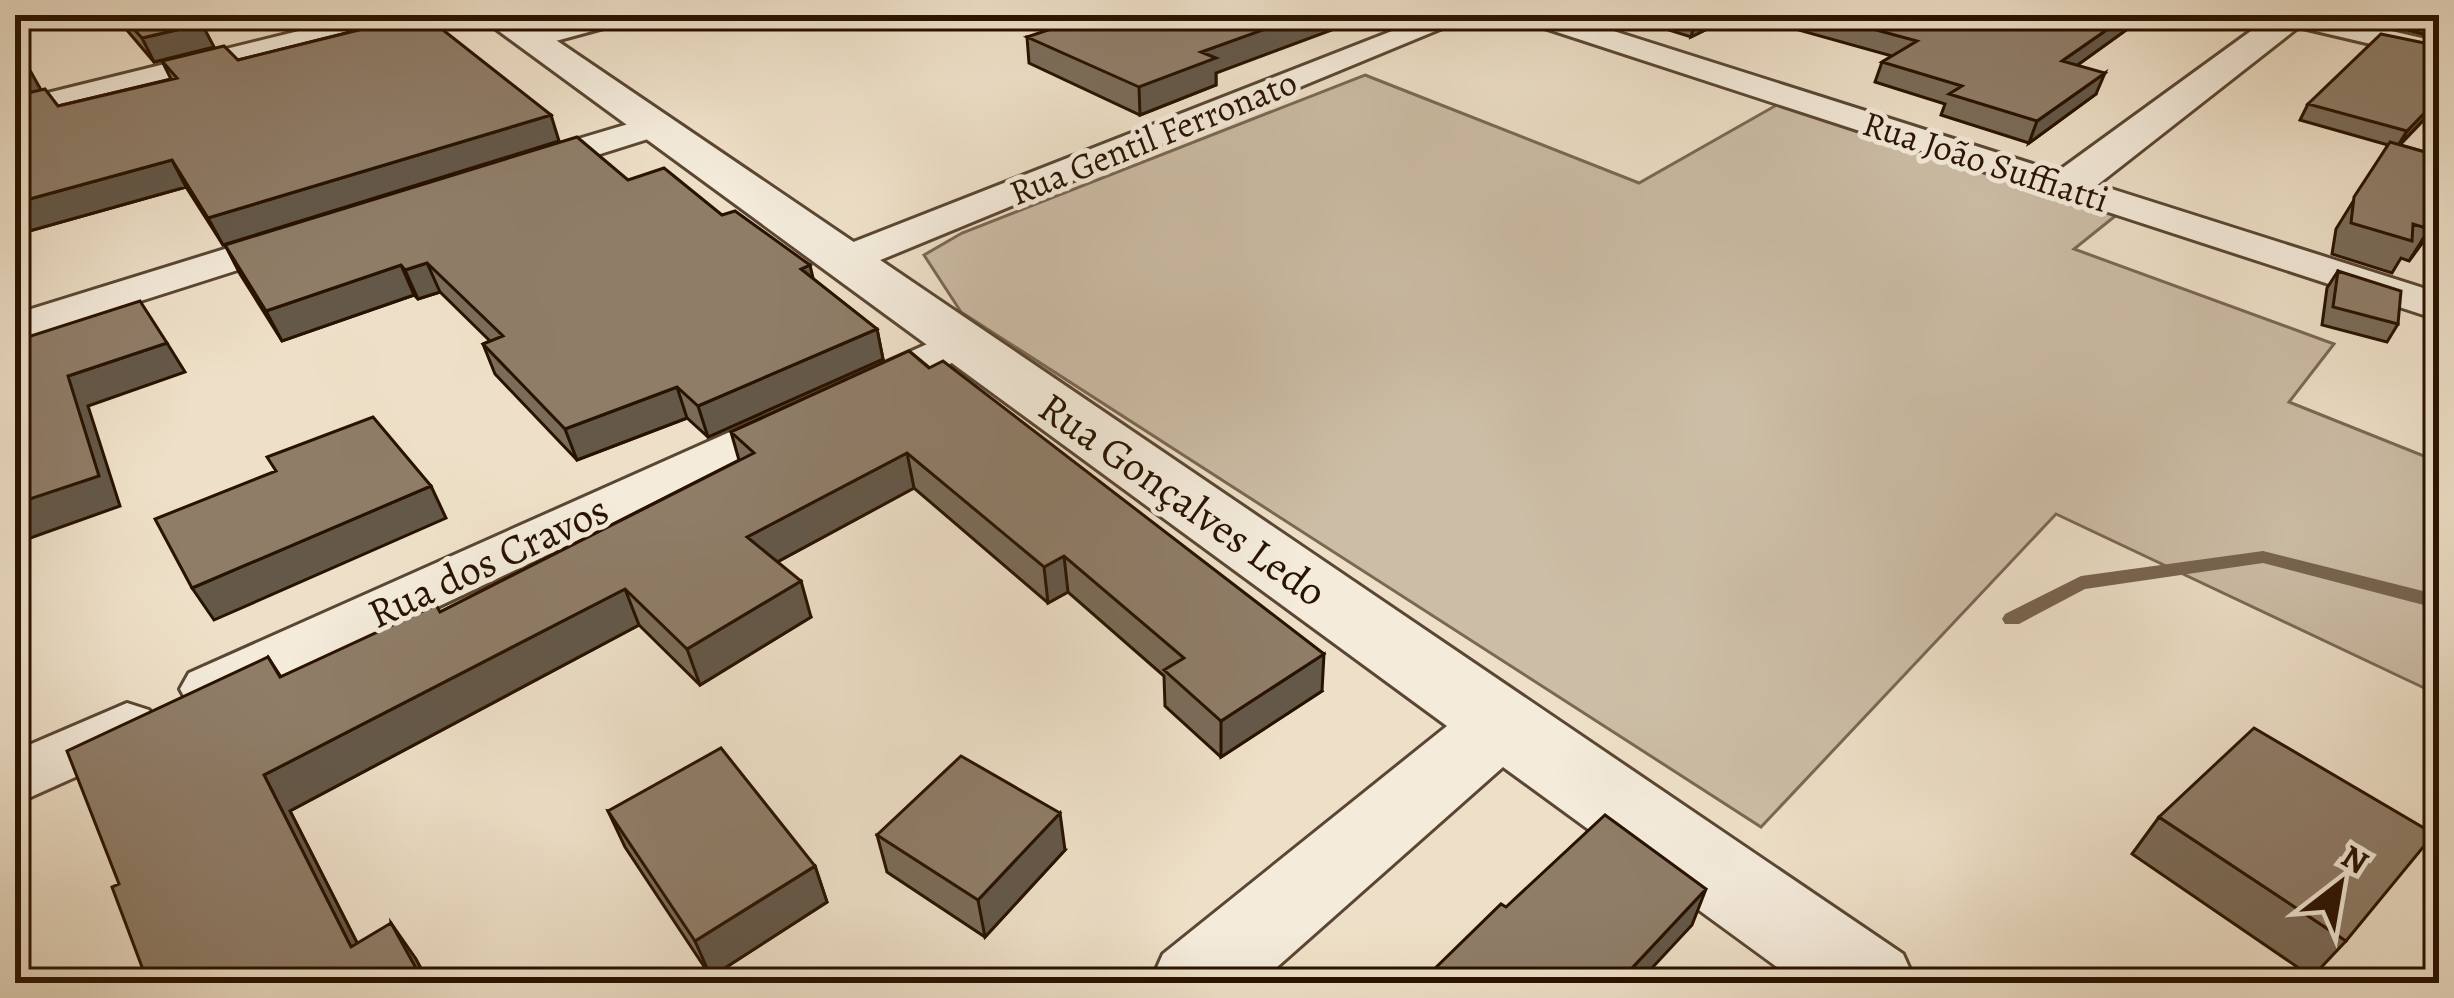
<svg xmlns="http://www.w3.org/2000/svg" width="2454" height="998" font-family="Alegreya,serif">
  <rect width="100%" height="100%" fill="#eee0c8"/>
  <filter id="stains"><feTurbulence type="fractalNoise" baseFrequency=".00167" numOctaves="4"/><feColorMatrix values="0 0 0 0 .2 0 0 0 0 .09 0 0 0 0 .02 0 0 0 .5 -.17"/></filter>
  <radialGradient id="worn" r=".72"><stop offset=".6" stop-color="#630" stop-opacity="0"/><stop offset="1" stop-color="#630" stop-opacity=".3"/></radialGradient>
  <path fill="#ccbda6" stroke="#7a6853" stroke-width="3" d="M 1365,75 L 1639,183 L 1789,98 L 2124,209 L 2074,249 L 2334,344 L 2289,402 L 2439,462 L 2439,695 L 2056,514 L 1761,827 L 961,312 L 924,255 L 962,233 Z"/>
  <g fill="none" stroke-linecap="round" stroke-linejoin="round">
    <path fill="#77644f" fill-rule="evenodd" d="M 2263,551 L 2439,595 L 2439,609 L 2263,563 L 2085,589 L 2019,624 L 2005,624 L 2002,619 L 2005,614 L 2081,576 Z"/>
    <g stroke="#5a4632" stroke-width="6">
      <path id="minor" d="M 364,15 L 415,15 L 410,21 L 15,121 L 15,101 Z
        M 585,15 L 634,15 L 629,21 L 530,48 L 515,39 L 519,33 Z
        M 1433,15 L 1474,15 L 861,268 L 833,268 L 827,259 L 833,250 Z
        M 1518,15 L 1563,15 L 2439,293 L 2439,320 L 1523,21 Z
        M 2268,15 L 2322,15 L 2439,42 L 2439,60 L 2273,21 Z
        M 655,116 L 667,119 L 672,126 L 667,133 L 524,178 L 506,167 L 511,159 Z
        M 299,226 L 319,238 L 313,246 L 15,341 L 15,314 Z
        M 961,329 L 977,333 L 983,342 L 977,351 L 231,705 L 210,711 L 189,705 L 180,689 L 189,673 Z
        M 127,703 L 149,710 L 158,727 L 149,744 L 15,804 L 15,751 Z"/>
    </g>
    <g stroke="#5a4632" stroke-width="6">
      <path id="tertiary" d="M 477,15 L 519,15 L 1903,954 L 1916,983 L 1799,983 L 1503,767 L 1259,983 L 1150,983 L 1163,954 L 1447,726 Z
        M 2273,15 L 2314,15 L 2082,197 L 2050,197 L 2043,187 L 2050,177 Z"/>
    </g>
    <use href="#minor" fill="#f4ebdb" fill-rule="evenodd"/>
    <use href="#tertiary" fill="#f4ebdb" fill-rule="evenodd"/>
  </g>
  <path fill="#7b6c59" stroke="#281200" stroke-width="3" d="M 114,15 L 194,15 L 214,47 L 154,62 Z
    M 330,15 L 424,15 L 559,141 L 223,245 L 186,187 L 15,235 L 15,48 L 41,90 L 58,106 L 171,79 L 162,61 L 238,60 L 354,31 L 347,16 L 333,18 Z
    M 1621,15 L 1736,15 L 1691,37 Z
    M 1745,15 L 2147,15 L 2077,65 L 2096,94 L 2029,143 L 1941,115 L 1945,104 L 1875,82 L 1882,62 L 1892,56 Z
    M 2397,15 L 2439,15 L 2439,38 L 2395,27 L 2401,16 Z
    M 1027,37 L 1216,73 L 1216,85 L 1140,115 L 1029,63 Z
    M 2439,46 L 2439,104 L 2400,145 L 2439,156 L 2439,220 L 2409,261 L 2401,258 L 2392,273 L 2332,254 L 2336,229 L 2388,145 L 2300,120 L 2308,104 Z
    M 628,180 L 722,215 L 813,279 L 877,329 L 883,359 L 708,437 L 687,418 L 577,460 L 495,374 L 483,344 L 490,341 L 440,292 L 418,299 L 414,295 L 282,341 L 240,274 L 225,245 Z
    M 2338,271 L 2398,324 L 2387,342 L 2322,325 L 2327,288 Z
    M 909,351 L 1322,691 L 1221,757 L 1165,706 L 1164,676 L 1068,592 L 1048,603 L 914,488 L 777,562 L 811,617 L 700,685 L 639,625 L 290,811 L 357,943 L 416,959 L 119,884 L 268,657 L 281,677 L 440,612 L 739,460 L 731,432 Z
    M 608,811 L 815,866 L 827,902 L 711,977 L 625,847 Z
    M 2159,817 L 2346,941 L 2312,977 L 2132,854 Z
    M 877,835 L 1065,850 L 985,937 L 887,872 Z"/>
  <path fill="#645849" stroke="#281200" stroke-width="3" d="M 1304,15 L 1372,15 L 1216,73 L 1216,85 L 1140,115 L 1139,87 L 1201,52 Z
    M 1701,15 L 1736,15 L 1691,37 L 1696,18 Z
    M 2128,15 L 2147,15 L 2054,82 L 2062,61 Z
    M 202,24 L 214,47 L 154,62 L 142,38 Z
    M 27,65 L 41,90 L 15,97 L 15,69 Z
    M 2105,73 L 2096,94 L 2029,143 L 2037,121 Z
    M 2439,98 L 2439,104 L 2397,147 L 2407,131 Z
    M 551,115 L 559,141 L 223,245 L 208,218 Z
    M 172,160 L 186,187 L 15,235 L 15,203 Z
    M 2439,216 L 2439,220 L 2409,261 L 2429,229 Z
    M 427,263 L 440,292 L 418,299 L 405,270 Z
    M 401,265 L 414,295 L 282,341 L 266,311 Z
    M 810,265 L 817,295 L 801,269 Z
    M 877,329 L 883,359 L 708,437 L 698,406 Z
    M 167,343 L 185,372 L 88,406 L 120,506 L 19,542 L 23,558 L 15,561 L 15,504 L 68,376 Z
    M 677,387 L 687,418 L 577,460 L 565,429 Z
    M 907,453 L 914,488 L 757,573 L 747,537 Z
    M 431,486 L 446,518 L 214,620 L 192,588 Z
    M 1064,556 L 1068,592 L 1048,603 L 1044,567 Z
    M 801,581 L 811,617 L 700,685 L 687,649 Z
    M 625,589 L 639,625 L 290,811 L 377,982 L 351,947 L 264,775 Z
    M 1324,654 L 1322,691 L 1221,757 L 1221,721 Z
    M 1060,813 L 1065,850 L 985,937 L 978,900 Z
    M 815,866 L 827,902 L 711,977 L 695,941 Z
    M 1706,889 L 1692,925 L 1638,983 L 1618,983 Z
    M 391,923 L 416,959 L 429,983 L 396,983 Z"/>
  <path fill="#8f7d68" stroke="#281200" stroke-width="3" d="M 121,15 L 194,15 L 202,24 L 142,38 Z
    M 350,15 L 424,15 L 551,115 L 208,218 L 172,160 L 15,203 L 15,96 L 45,89 L 58,106 L 177,78 L 162,61 L 224,46 L 238,60 L 363,29 L 347,16 Z
    M 1093,15 L 1304,15 L 1201,52 L 1216,58 L 1139,87 L 1027,37 Z
    M 1821,15 L 2128,15 L 2062,61 L 2105,73 L 2037,121 L 1949,94 L 1962,86 L 1882,62 L 1917,41 Z
    M 2412,15 L 2439,15 L 2439,22 Z
    M 2381,34 L 2439,46 L 2439,98 L 2407,131 L 2308,104 Z
    M 15,48 L 27,65 L 15,69 Z
    M 577,137 L 628,180 L 664,168 L 722,215 L 735,211 L 810,265 L 801,269 L 877,329 L 698,406 L 677,387 L 565,429 L 483,344 L 503,336 L 427,263 L 405,270 L 401,265 L 266,311 L 225,245 Z
    M 2390,142 L 2439,156 L 2439,216 L 2429,229 L 2413,224 L 2412,241 L 2351,223 L 2354,197 Z
    M 2338,271 L 2401,291 L 2398,324 L 2333,307 Z
    M 140,301 L 167,343 L 68,376 L 99,476 L 15,504 L 15,341 Z
    M 909,351 L 929,368 L 943,361 L 1324,654 L 1221,721 L 1164,670 L 1184,658 L 1064,556 L 1044,567 L 907,453 L 747,537 L 801,581 L 687,649 L 625,589 L 264,775 L 351,947 L 391,923 L 417,970 L 396,983 L 148,983 L 112,887 L 119,884 L 67,751 L 268,657 L 280,677 L 436,605 L 440,612 L 754,453 L 731,432 Z
    M 373,417 L 431,486 L 192,588 L 155,519 L 276,471 L 267,457 Z
    M 2254,728 L 2434,834 L 2346,941 L 2159,817 Z
    M 721,748 L 815,866 L 695,941 L 608,811 Z
    M 961,756 L 1060,813 L 978,900 L 877,835 Z
    M 1605,815 L 1706,889 L 1618,983 L 1420,983 L 1501,904 L 1506,907 Z"/>
  <g text-anchor="middle" dominant-baseline="central" stroke-width="10" stroke-linejoin="round" paint-order="stroke">
    <g font-size="36" fill="#281200" stroke="#f4ebdb">
      <text transform="translate(1153 137) rotate(-22)">Rua Gentil Ferronato</text>
      <text transform="translate(1986 161) rotate(18)">Rua João Suffiatti</text>
    </g>
    <g font-size="42" fill="#281200" stroke="#f4ebdb">
      <text transform="translate(1183 499) rotate(35)">Rua Gonçalves Ledo</text>
      <text transform="translate(488 561) rotate(-25)">Rua dos Cravos</text>
    </g>
  </g>
  <rect width="2454" height="998" fill="none" stroke="#eee0c8" stroke-width="60"/>
  <rect x="18" y="18" width="2418" height="962" fill="none" stroke="#281200" stroke-width="6"/>
  <rect x="30" y="30" width="2394" height="938" fill="none" stroke="#281200" stroke-width="3"/>
  <g transform="translate(2340 884) rotate(31)" stroke="#f4ebdb" stroke-width="9" paint-order="stroke">
  <path d="M0-9L21 45L0 30L-21 45Z" fill="#281200"/>
  <text y="-18" font-size="33" font-weight="bold" text-anchor="middle" fill="#281200">N</text>
  </g>
  <rect width="100%" height="100%" filter="url(#stains)"/>
  <rect width="100%" height="100%" fill="url(#worn)"/>
</svg>
